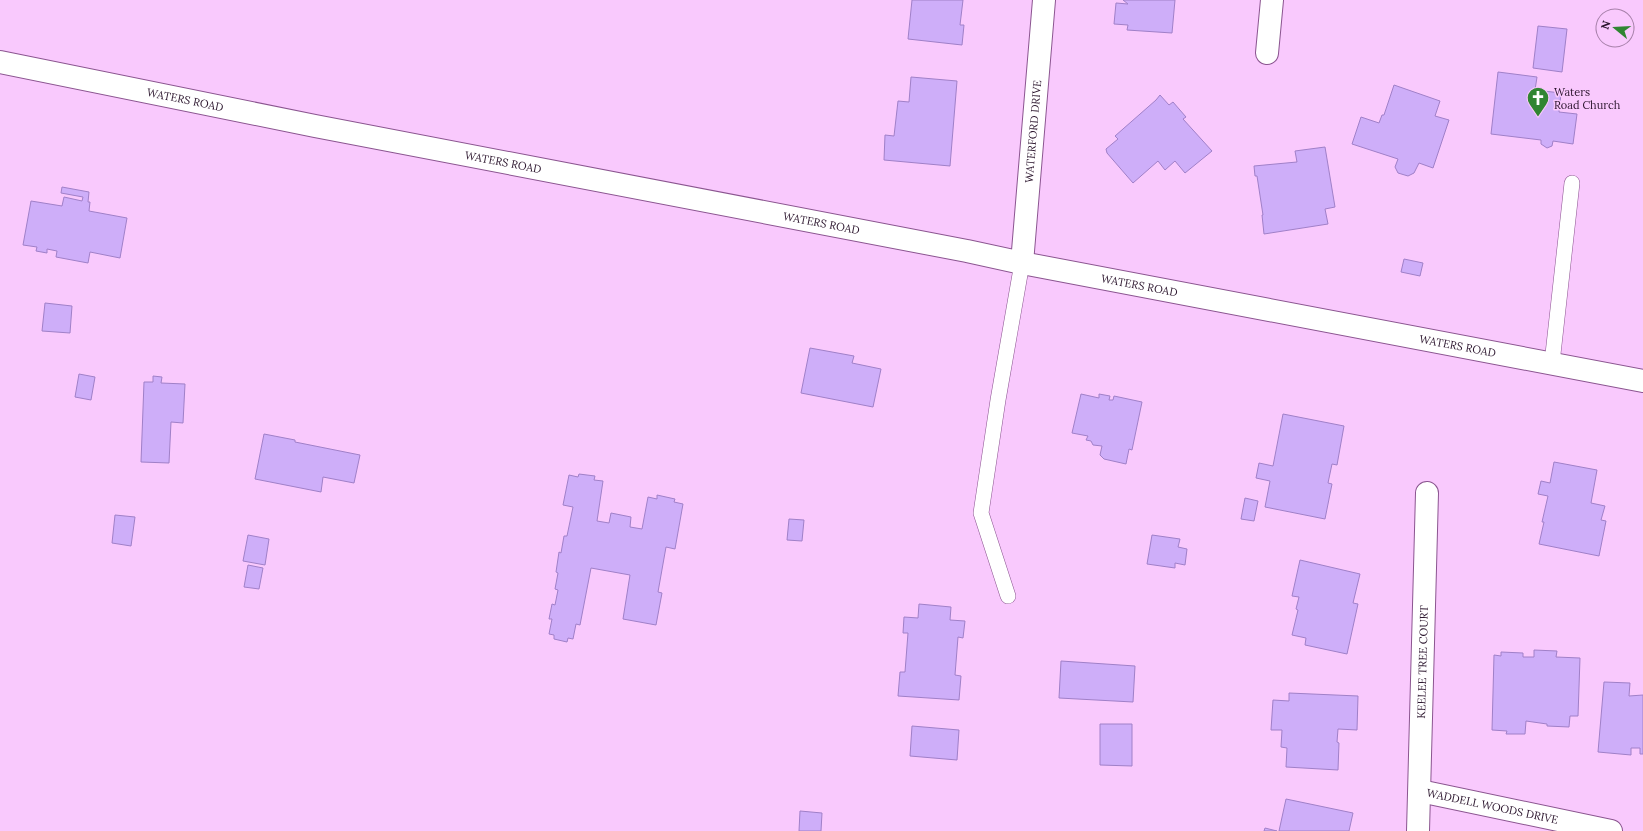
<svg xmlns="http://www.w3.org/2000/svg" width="1643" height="831" font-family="Lora,serif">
  <rect width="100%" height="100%" fill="#f9c9fd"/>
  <path fill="#ceaef9" stroke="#a080c8" d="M 912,0 L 963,0 L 960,25 L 964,25 L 962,45 L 908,39 Z
    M 1123,0 L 1175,0 L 1172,33 L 1127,30 L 1128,25 L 1114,24 L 1116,3 L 1128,4 Z
    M 1538,26 L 1567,29 L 1562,72 L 1533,68 Z
    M 1498,72 L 1537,77 L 1535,90 L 1561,93 L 1559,112 L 1577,114 L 1573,144 L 1553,141 L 1552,146 L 1547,148 L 1541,144 L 1541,140 L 1491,134 Z
    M 911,77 L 957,81 L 950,166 L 884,160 L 885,135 L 894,136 L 898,101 L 909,102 Z
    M 1394,85 L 1440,101 L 1435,116 L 1449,120 L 1433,168 L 1419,163 L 1414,173 L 1408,176 L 1398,173 L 1395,167 L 1398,159 L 1352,144 L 1361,117 L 1379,123 L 1382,115 L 1384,115 Z
    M 1160,95 L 1169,105 L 1173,102 L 1186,117 L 1183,119 L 1212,151 L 1185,173 L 1175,161 L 1165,170 L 1158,161 L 1133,183 L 1107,153 L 1106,149 L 1118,139 L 1115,136 L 1156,100 Z
    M 1325,147 L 1335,207 L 1325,209 L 1328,224 L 1264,234 L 1262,215 L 1263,215 L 1257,176 L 1255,176 L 1254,166 L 1297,162 L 1295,151 Z
    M 62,187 L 89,192 L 88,202 L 90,202 L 89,211 L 127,218 L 120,258 L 90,252 L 88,263 L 56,257 L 57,251 L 47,249 L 47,253 L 36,251 L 37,247 L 23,245 L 31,201 L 62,206 L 64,197 L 82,201 L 83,197 L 61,193 Z
    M 1404,259 L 1423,263 L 1420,276 L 1401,272 Z
    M 45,303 L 72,306 L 70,333 L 42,331 Z
    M 810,348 L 854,356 L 852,363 L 881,369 L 873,407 L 801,393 Z
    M 79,374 L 95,377 L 91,400 L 75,397 Z
    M 153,376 L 162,377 L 161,383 L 185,384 L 183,423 L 171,422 L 169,463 L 141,462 L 144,382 L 153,382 Z
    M 1081,394 L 1099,398 L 1099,394 L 1110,396 L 1109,400 L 1113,400 L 1114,396 L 1142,402 L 1132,450 L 1129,449 L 1126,464 L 1104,459 L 1100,455 L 1102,446 L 1093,445 L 1091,441 L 1086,440 L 1088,436 L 1072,433 Z
    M 1283,414 L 1344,426 L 1337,465 L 1332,464 L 1328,483 L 1332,484 L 1325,519 L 1265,507 L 1270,481 L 1256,478 L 1259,463 L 1273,466 Z
    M 264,434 L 295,440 L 295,442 L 360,455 L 354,483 L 323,477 L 321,492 L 255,479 Z
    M 1554,462 L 1597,470 L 1591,503 L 1605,506 L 1601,520 L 1606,521 L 1599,556 L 1539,544 L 1544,522 L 1542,522 L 1548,496 L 1538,494 L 1541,481 L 1550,483 Z
    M 579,474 L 595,476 L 594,480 L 603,481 L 597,521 L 609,523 L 611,513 L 631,517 L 630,527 L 642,529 L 648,497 L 657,499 L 657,495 L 675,499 L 674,502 L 683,504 L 675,549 L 666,547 L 658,592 L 662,593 L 656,625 L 623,619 L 630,575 L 591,568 L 580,625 L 576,624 L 573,639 L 568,638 L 567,642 L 554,639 L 554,635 L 549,634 L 552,619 L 549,619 L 552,604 L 555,605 L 558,590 L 555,589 L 558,573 L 556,572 L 559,552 L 561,553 L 564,536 L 567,536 L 573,507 L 563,505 L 569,475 L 578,477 Z
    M 1245,498 L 1258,501 L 1254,521 L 1241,519 Z
    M 115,515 L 135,517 L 131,546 L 112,543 Z
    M 789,519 L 804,520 L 802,541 L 787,540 Z
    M 248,535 L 269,539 L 265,565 L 243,561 Z
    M 1152,535 L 1180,539 L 1178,547 L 1187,549 L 1185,565 L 1175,563 L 1175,568 L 1147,564 Z
    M 1300,560 L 1360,574 L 1353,603 L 1358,604 L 1347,654 L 1305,645 L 1306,638 L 1292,635 L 1298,610 L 1296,609 L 1299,597 L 1292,596 Z
    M 248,565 L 263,568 L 259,589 L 244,587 Z
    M 919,604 L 951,607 L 950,620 L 965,621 L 963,638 L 958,637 L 955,675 L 961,676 L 959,700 L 898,696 L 900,672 L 905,672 L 908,633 L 903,633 L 904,617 L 918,618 Z
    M 1534,650 L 1557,651 L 1556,657 L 1580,658 L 1578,716 L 1570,716 L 1569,727 L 1547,726 L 1547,724 L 1526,721 L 1525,734 L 1506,734 L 1507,731 L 1492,730 L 1494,655 L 1501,656 L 1501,652 L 1523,653 L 1523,657 L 1534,657 Z
    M 1061,661 L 1135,666 L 1133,702 L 1059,698 Z
    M 1604,682 L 1630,683 L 1629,696 L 1643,695 L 1643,754 L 1640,754 L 1640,748 L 1631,748 L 1631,755 L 1598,752 Z
    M 1289,693 L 1358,696 L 1357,730 L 1338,729 L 1337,742 L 1339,743 L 1338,770 L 1286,767 L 1287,748 L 1281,747 L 1282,730 L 1271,730 L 1273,700 L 1289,701 Z
    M 1100,724 L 1132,724 L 1132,766 L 1100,765 Z
    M 912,726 L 959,730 L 957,760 L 910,756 Z
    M 1286,799 L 1353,813 L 1349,831 L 1279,831 Z
    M 800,811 L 822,813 L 821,831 L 799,831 Z
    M 1265,828 L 1277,831 L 1264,831 Z"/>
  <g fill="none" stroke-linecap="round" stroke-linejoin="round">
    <g stroke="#8b5590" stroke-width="16">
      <path id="service" d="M 1552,363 L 1572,183
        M 1008,596 L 981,513 L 998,400 L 1022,263"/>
    </g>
    <g stroke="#8b5590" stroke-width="24">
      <g id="minor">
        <path d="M 1267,53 L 1272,0"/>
        <path id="s1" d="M 1022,263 L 1044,0"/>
        <path id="s2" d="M 1420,791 L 1611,831"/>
        <path id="s3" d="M 1418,831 L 1427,493"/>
      </g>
    </g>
    <g stroke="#8b5590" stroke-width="24">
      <g id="tertiary">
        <path id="s4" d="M 0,62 L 315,126 L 967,251 L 1022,263 L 1643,381"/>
      </g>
    </g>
    <use href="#service" stroke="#fff" stroke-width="15"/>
    <use href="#minor" stroke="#fff" stroke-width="22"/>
    <use href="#tertiary" stroke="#fff" stroke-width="22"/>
  </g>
  <defs>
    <g id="church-pin" transform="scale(1.15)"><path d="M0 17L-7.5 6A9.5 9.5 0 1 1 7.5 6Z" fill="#308532" stroke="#f9c9fd"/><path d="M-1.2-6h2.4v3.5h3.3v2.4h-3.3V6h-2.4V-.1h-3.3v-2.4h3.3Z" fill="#fff"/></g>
  </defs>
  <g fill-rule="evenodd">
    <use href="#church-pin" x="1538" y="98"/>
  </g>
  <g text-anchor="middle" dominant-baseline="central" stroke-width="3" stroke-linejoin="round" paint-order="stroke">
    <g font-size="11" fill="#2c162e" stroke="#f9c9fd" text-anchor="start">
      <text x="1554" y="92">Waters<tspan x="1554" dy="13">Road Church</tspan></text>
    </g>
    <g font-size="11" fill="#2c162e" stroke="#f9c9fd">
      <text stroke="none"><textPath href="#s4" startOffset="189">WATERS ROAD</textPath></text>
      <text stroke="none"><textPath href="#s1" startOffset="132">WATERFORD DRIVE</textPath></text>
      <text stroke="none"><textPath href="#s4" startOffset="513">WATERS ROAD</textPath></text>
      <text stroke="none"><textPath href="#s4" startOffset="837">WATERS ROAD</textPath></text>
      <text stroke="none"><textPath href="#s4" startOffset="1161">WATERS ROAD</textPath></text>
      <text stroke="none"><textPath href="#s4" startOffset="1485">WATERS ROAD</textPath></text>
      <text stroke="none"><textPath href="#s3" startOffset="169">KEELEE TREE COURT</textPath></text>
      <text stroke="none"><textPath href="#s2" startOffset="74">WADDELL WOODS DRIVE</textPath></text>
    </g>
  </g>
  <g transform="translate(1615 28) rotate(288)"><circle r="19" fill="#f9c9fd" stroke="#a781aa"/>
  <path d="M0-3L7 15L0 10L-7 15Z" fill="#308532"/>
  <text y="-6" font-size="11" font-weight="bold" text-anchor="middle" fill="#2c162e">N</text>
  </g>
</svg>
